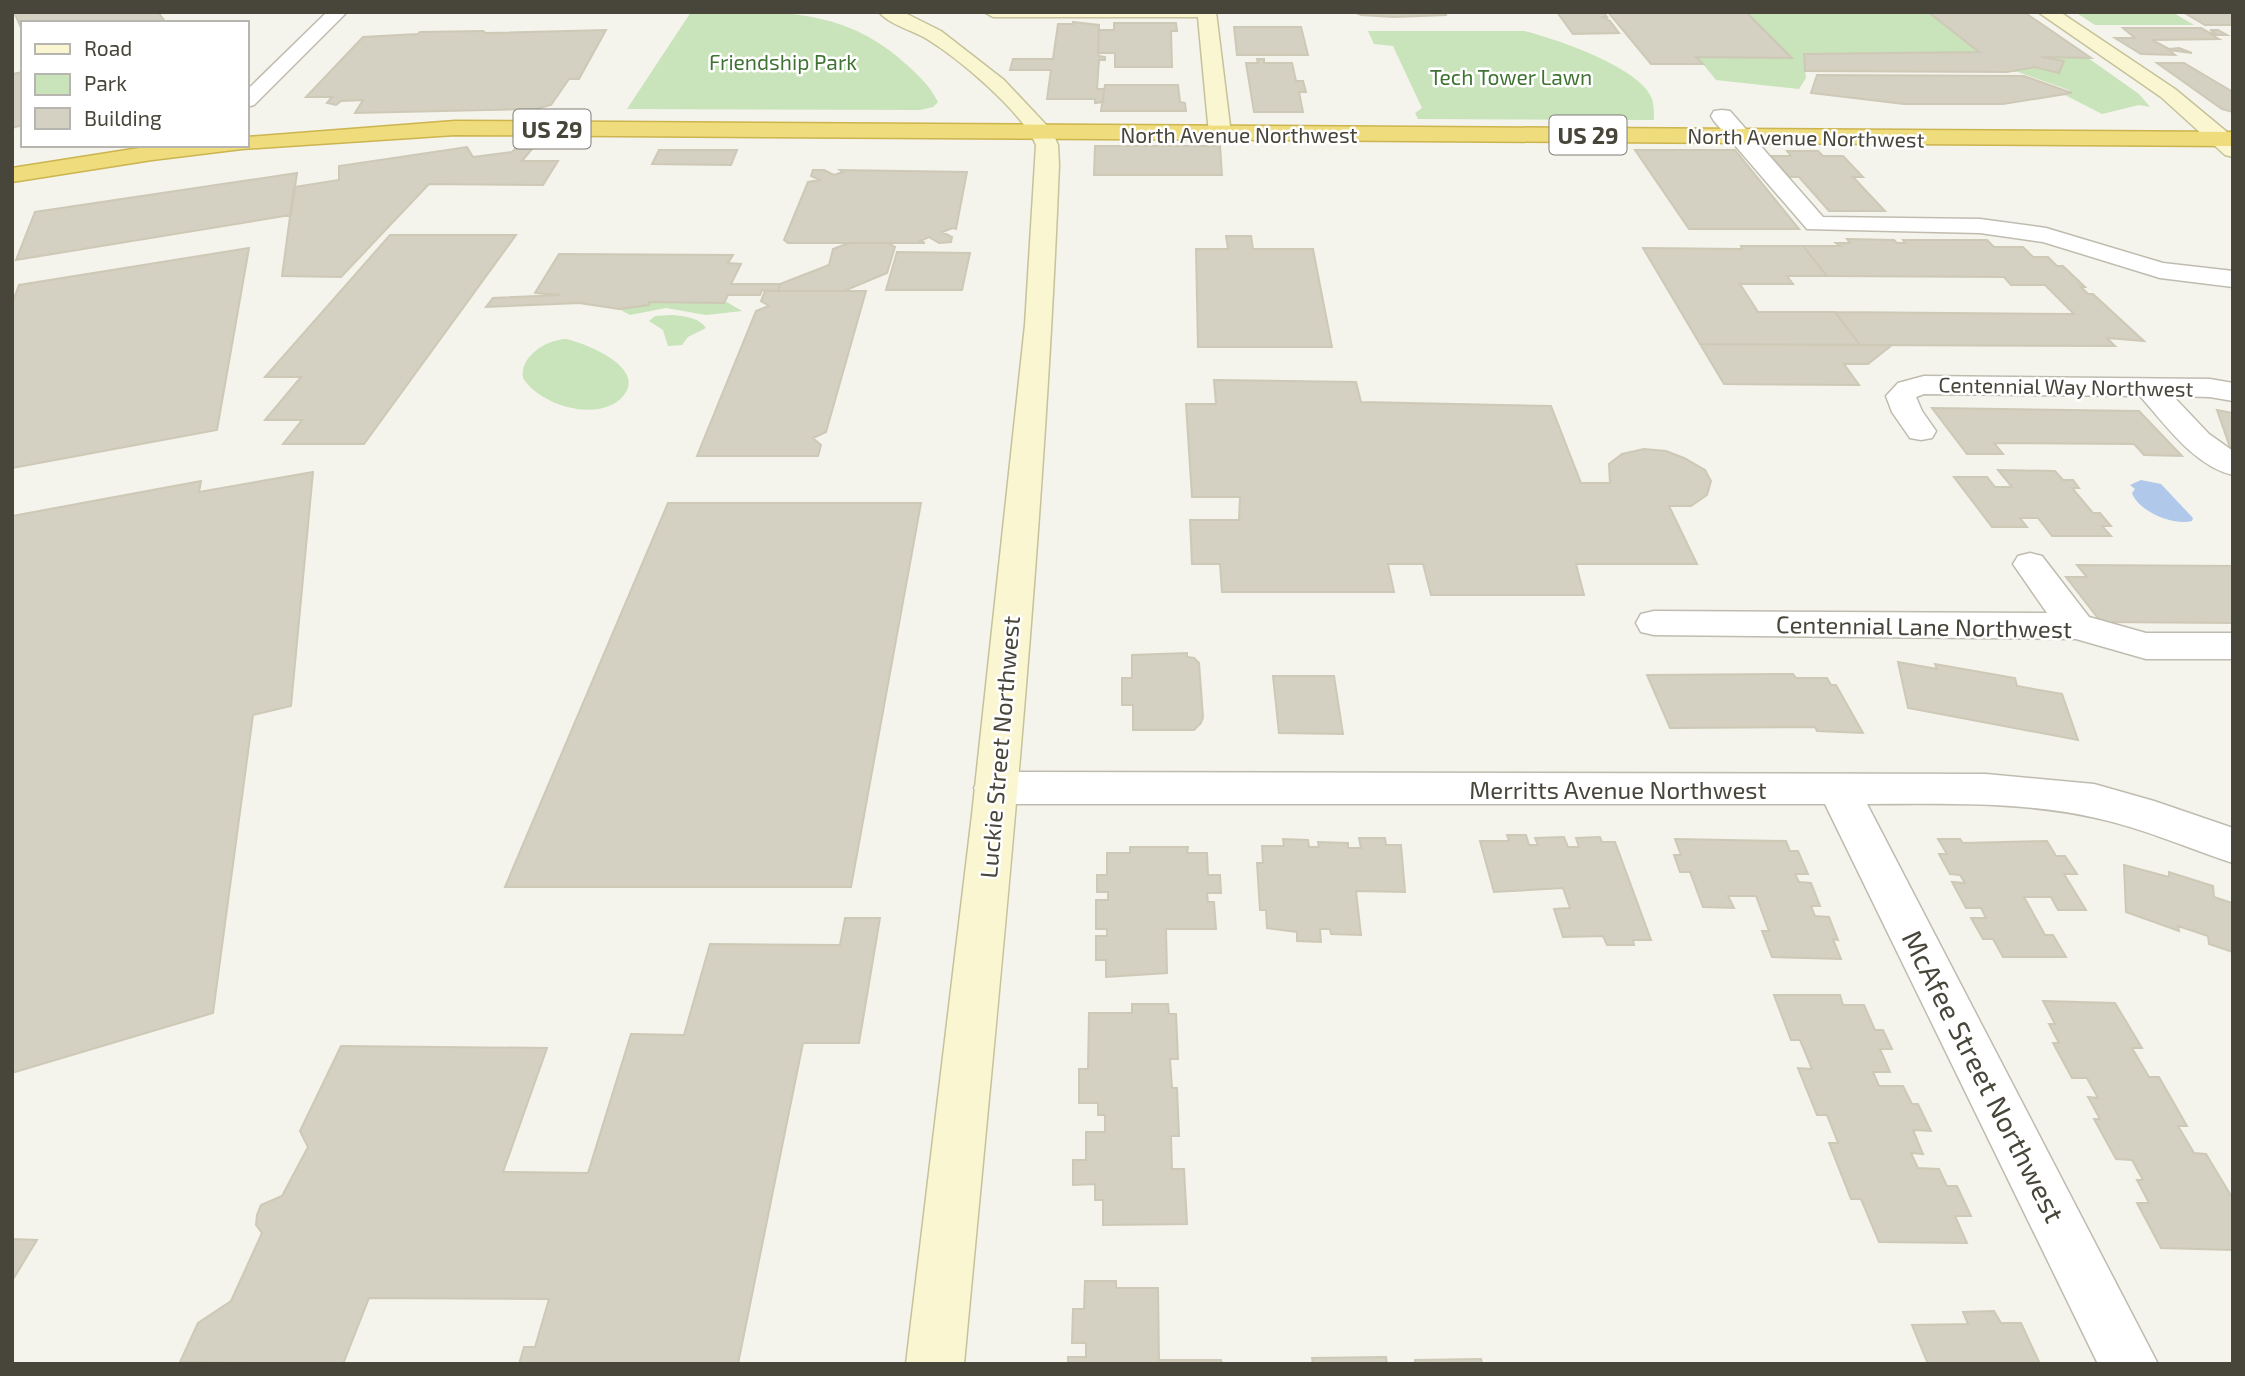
<svg xmlns="http://www.w3.org/2000/svg" width="2245" height="1376" font-family="'Exo 2',sans-serif">
  <rect width="100%" height="100%" fill="#f4f3ec"/>
  <path fill="#c9e3ba" d="M 691,12 C 769,12 836,5 899,58 C 914,71 929,84 938,102 L 933,107 L 920,110 L 627,109 Z
    M 1608,12 L 2024,12 L 2091,58 L 2088,58 L 2139,94 L 2150,107 L 2139,105 L 2102,114 L 2065,95 L 2072,94 L 2069,90 L 2018,72 L 1805,71 L 1806,78 L 1799,89 L 1716,80 L 1703,64 L 1651,64 Z
    M 2075,12 L 2172,12 L 2194,25 L 2095,25 Z
    M 1524,31 C 1554,38 1642,68 1652,99 C 1654,105 1654,114 1654,120 L 1418,119 L 1415,113 L 1422,108 L 1393,46 L 1374,44 L 1368,31 Z
    M 725,301 L 742,311 L 706,315 L 666,308 L 630,315 L 619,309 L 649,302 Z
    M 673,315 C 684,316 700,318 706,328 L 688,337 L 682,345 L 668,346 L 663,330 L 649,321 L 655,316 Z
    M 566,339 C 585,343 646,367 624,395 C 601,424 540,406 523,378 C 520,356 546,340 566,339 Z"/>
  <path fill="#b0c8e9" d="M 2141,480 L 2161,484 L 2193,518 L 2192,521 C 2174,526 2139,512 2132,493 L 2135,489 L 2130,485 Z"/>
  <path fill="#d4d0c2" stroke="#cec9b6" stroke-width="2" d="M 14,12 L 158,12 L 166,23 L 23,23 L 23,32 Z
    M 1354,12 L 1445,12 L 1446,15 L 1394,17 L 1361,15 Z
    M 1557,12 L 1603,12 L 1607,17 L 1603,17 L 1610,21 L 1619,33 L 1573,34 Z
    M 1608,12 L 1746,12 L 1792,58 L 1696,57 L 1703,64 L 1651,64 Z
    M 1928,12 L 2024,12 L 2091,58 L 2041,57 L 2064,61 L 2059,73 L 2035,67 L 2007,72 L 1805,71 L 1804,54 L 1979,52 Z
    M 2183,12 L 2233,12 L 2233,25 L 2205,25 Z
    M 1073,22 L 1099,25 L 1098,53 L 1099,56 L 1105,57 L 1105,60 L 1099,60 L 1097,89 L 1104,89 L 1103,102 L 1095,103 L 1095,99 L 1047,99 L 1051,70 L 1010,70 L 1013,59 L 1053,59 L 1058,24 L 1073,24 Z
    M 1114,23 L 1176,23 L 1177,31 L 1171,31 L 1172,67 L 1115,67 L 1115,53 L 1098,53 L 1099,30 L 1114,30 Z
    M 1234,27 L 1301,27 L 1308,55 L 1237,55 Z
    M 2123,28 L 2201,28 L 2210,33 L 2216,33 L 2210,30 L 2218,30 L 2227,35 L 2212,35 L 2219,39 L 2152,40 L 2169,49 L 2179,48 L 2192,53 L 2169,50 L 2175,55 L 2141,54 L 2115,38 L 2135,38 Z
    M 606,30 L 579,79 L 569,79 L 551,105 L 536,109 L 355,113 L 363,100 L 341,101 L 336,105 L 327,103 L 332,97 L 306,97 L 363,37 L 418,34 L 420,32 L 483,31 L 486,33 Z
    M 1257,59 L 1264,59 L 1264,63 L 1292,63 L 1296,81 L 1303,81 L 1306,92 L 1299,92 L 1303,112 L 1254,112 L 1246,63 L 1258,63 Z
    M 2157,63 L 2184,63 L 2233,92 L 2233,112 L 2222,109 Z
    M 23,72 L 23,125 L 12,128 L 12,74 Z
    M 1817,75 L 2024,76 L 2072,93 L 2003,104 L 1904,104 L 1811,93 Z
    M 1105,85 L 1178,85 L 1180,102 L 1185,103 L 1186,111 L 1101,111 Z
    M 1095,146 L 1220,146 L 1222,175 L 1094,175 Z
    M 467,147 L 473,157 L 512,152 L 515,149 L 532,149 L 522,161 L 558,161 L 543,185 L 429,184 L 341,277 L 282,276 L 294,187 L 339,180 L 339,166 Z
    M 659,150 L 737,150 L 731,165 L 652,164 Z
    M 1635,150 L 1735,150 L 1799,229 L 1689,229 Z
    M 1787,151 L 1818,151 L 1823,156 L 1843,156 L 1863,177 L 1853,177 L 1885,211 L 1829,211 L 1799,177 L 1789,177 L 1771,156 L 1791,156 Z
    M 813,170 L 824,170 L 834,175 L 843,172 L 840,170 L 967,172 L 956,229 L 953,228 L 942,232 L 952,237 L 951,242 L 939,243 L 929,237 L 920,241 L 925,243 L 788,243 L 784,240 L 808,182 L 820,180 L 811,176 Z
    M 297,173 L 291,215 L 16,260 L 35,212 Z
    M 390,235 L 516,235 L 364,444 L 283,444 L 302,420 L 265,420 L 301,377 L 265,377 Z
    M 1226,236 L 1251,236 L 1253,249 L 1313,249 L 1332,347 L 1198,347 L 1196,249 L 1228,249 Z
    M 1847,239 L 1894,240 L 1897,243 L 1905,243 L 1903,240 L 1987,240 L 1994,247 L 2023,247 L 2033,257 L 2048,257 L 2057,266 L 2063,266 L 2085,287 L 2081,287 L 2088,294 L 2093,294 L 2144,341 L 2107,338 L 2115,346 L 1860,345 L 1835,312 L 2074,314 L 2045,285 L 2011,285 L 2004,277 L 1827,276 L 1803,246 L 1840,246 L 1836,243 L 1850,243 Z
    M 849,243 L 888,243 L 895,247 L 887,273 L 844,291 L 778,291 L 780,284 L 829,265 L 833,249 Z
    M 1741,246 L 1803,246 L 1827,276 L 1787,276 L 1793,284 L 1740,284 L 1758,312 L 1835,312 L 1860,345 L 1700,344 L 1643,248 L 1742,249 Z
    M 249,248 L 217,430 L 12,468 L 12,304 L 19,285 Z
    M 897,252 L 970,253 L 962,290 L 886,290 Z
    M 559,254 L 733,255 L 728,263 L 741,264 L 731,284 L 780,284 L 778,291 L 762,290 L 760,295 L 728,295 L 724,303 L 649,302 L 649,305 L 619,309 L 579,303 L 486,307 L 493,298 L 560,295 L 535,293 Z
    M 765,291 L 866,291 L 826,432 L 813,438 L 821,445 L 818,456 L 697,456 L 756,311 L 769,306 L 761,301 Z
    M 1700,344 L 1892,345 L 1868,364 L 1844,364 L 1859,385 L 1724,384 Z
    M 1214,380 L 1356,382 L 1361,402 L 1551,406 L 1581,483 L 1610,483 L 1609,464 L 1622,454 L 1644,449 L 1666,451 L 1684,458 L 1705,470 L 1711,481 L 1707,495 L 1691,506 L 1669,506 L 1697,564 L 1576,564 L 1584,595 L 1431,595 L 1423,564 L 1388,564 L 1394,592 L 1222,592 L 1220,564 L 1192,564 L 1190,520 L 1239,520 L 1240,497 L 1192,497 L 1186,404 L 1216,404 Z
    M 1932,408 L 2139,411 L 2182,456 L 2144,455 L 2134,444 L 1994,443 L 2003,454 L 1967,454 Z
    M 2217,410 L 2233,413 L 2233,451 L 2231,450 Z
    M 1998,470 L 2055,471 L 2063,480 L 2073,480 L 2079,488 L 2072,488 L 2093,513 L 2100,513 L 2111,526 L 2102,526 L 2111,536 L 2052,536 L 2038,518 L 2020,518 L 2027,527 L 1992,527 L 1954,477 L 1987,477 L 1995,487 L 2012,487 Z
    M 313,472 L 291,706 L 253,715 L 213,1013 L 12,1073 L 12,516 L 201,481 L 199,492 Z
    M 668,503 L 921,503 L 851,887 L 505,887 Z
    M 2077,565 L 2233,566 L 2233,623 L 2101,622 L 2066,577 L 2087,577 Z
    M 1187,653 L 1187,657 L 1194,658 L 1199,663 L 1203,717 L 1201,723 L 1194,730 L 1133,730 L 1133,705 L 1122,705 L 1122,678 L 1132,678 L 1132,655 Z
    M 1898,662 L 1937,669 L 1935,664 L 2015,678 L 2017,686 L 2062,694 L 2078,740 L 1908,708 Z
    M 1793,674 L 1796,678 L 1827,678 L 1831,685 L 1836,685 L 1863,733 L 1817,731 L 1815,727 L 1670,728 L 1647,675 Z
    M 1273,676 L 1334,676 L 1343,734 L 1279,733 Z
    M 1507,835 L 1526,835 L 1529,845 L 1538,845 L 1535,838 L 1564,837 L 1568,847 L 1579,847 L 1576,838 L 1600,837 L 1602,842 L 1615,842 L 1651,940 L 1633,940 L 1634,945 L 1607,945 L 1603,936 L 1563,937 L 1554,909 L 1570,908 L 1563,888 L 1494,892 L 1480,841 L 1509,841 Z
    M 1359,838 L 1385,838 L 1386,845 L 1401,845 L 1405,892 L 1356,891 L 1361,935 L 1331,934 L 1330,929 L 1320,929 L 1321,942 L 1297,941 L 1297,932 L 1267,928 L 1266,910 L 1260,910 L 1257,863 L 1263,863 L 1262,846 L 1284,846 L 1283,839 L 1308,840 L 1309,847 L 1319,847 L 1318,842 L 1348,843 L 1348,848 L 1361,848 Z
    M 1675,839 L 1786,841 L 1790,851 L 1798,851 L 1808,874 L 1795,874 L 1799,882 L 1811,883 L 1820,906 L 1811,906 L 1815,916 L 1829,917 L 1838,940 L 1833,939 L 1841,959 L 1772,957 L 1762,931 L 1769,931 L 1756,896 L 1728,896 L 1734,908 L 1703,907 L 1690,872 L 1680,872 L 1674,855 L 1681,855 Z
    M 1938,839 L 1960,839 L 1963,843 L 2047,841 L 2056,856 L 2065,856 L 2077,874 L 2064,874 L 2086,910 L 2058,910 L 2051,897 L 2024,897 L 2045,935 L 2053,935 L 2066,957 L 2003,957 L 1993,939 L 1983,939 L 1971,918 L 1986,918 L 1981,908 L 1966,908 L 1952,882 L 1965,883 L 1960,875 L 1950,874 L 1939,854 L 1947,854 Z
    M 1130,847 L 1188,847 L 1187,853 L 1207,853 L 1208,875 L 1220,875 L 1221,893 L 1207,893 L 1208,902 L 1214,902 L 1216,929 L 1166,929 L 1167,973 L 1106,977 L 1106,960 L 1096,960 L 1096,936 L 1107,936 L 1107,929 L 1096,929 L 1096,900 L 1108,900 L 1108,892 L 1097,892 L 1097,875 L 1107,875 L 1107,853 L 1130,853 Z
    M 2124,865 L 2169,877 L 2169,872 L 2213,886 L 2214,897 L 2232,903 L 2233,898 L 2233,952 L 2209,944 L 2208,936 L 2178,926 L 2179,931 L 2126,912 Z
    M 845,918 L 880,918 L 859,1043 L 803,1043 L 738,1364 L 519,1364 L 524,1347 L 535,1347 L 549,1299 L 369,1298 L 343,1364 L 180,1362 L 198,1323 L 231,1301 L 262,1233 L 256,1225 L 257,1215 L 261,1205 L 282,1196 L 308,1147 L 300,1131 L 341,1046 L 547,1048 L 503,1172 L 588,1173 L 631,1034 L 684,1035 L 710,944 L 840,945 Z
    M 1774,995 L 1840,995 L 1843,1005 L 1864,1005 L 1875,1030 L 1883,1030 L 1892,1049 L 1880,1049 L 1890,1072 L 1873,1072 L 1879,1086 L 1903,1086 L 1912,1104 L 1918,1104 L 1931,1131 L 1913,1130 L 1923,1154 L 1911,1153 L 1918,1168 L 1939,1169 L 1947,1186 L 1957,1186 L 1971,1216 L 1955,1216 L 1967,1243 L 1879,1242 L 1861,1199 L 1851,1199 L 1829,1143 L 1838,1143 L 1827,1115 L 1817,1115 L 1798,1068 L 1812,1069 L 1800,1040 L 1791,1040 Z
    M 2043,1001 L 2115,1003 L 2142,1048 L 2132,1048 L 2149,1077 L 2159,1077 L 2187,1126 L 2178,1126 L 2194,1153 L 2206,1154 L 2233,1199 L 2233,1250 L 2161,1248 L 2137,1203 L 2149,1203 L 2137,1180 L 2143,1180 L 2132,1160 L 2116,1159 L 2094,1119 L 2100,1119 L 2088,1097 L 2098,1098 L 2087,1078 L 2072,1078 L 2053,1043 L 2059,1043 L 2049,1024 L 2055,1024 Z
    M 1132,1004 L 1168,1004 L 1169,1014 L 1176,1014 L 1178,1059 L 1170,1059 L 1172,1088 L 1177,1088 L 1179,1136 L 1171,1136 L 1172,1169 L 1184,1169 L 1187,1224 L 1103,1225 L 1103,1200 L 1095,1200 L 1095,1184 L 1073,1185 L 1073,1160 L 1086,1160 L 1086,1132 L 1105,1132 L 1105,1115 L 1098,1115 L 1098,1103 L 1079,1103 L 1079,1069 L 1088,1069 L 1089,1013 L 1132,1013 Z
    M 12,1239 L 37,1240 L 12,1281 Z
    M 1085,1281 L 1116,1281 L 1116,1288 L 1158,1288 L 1159,1360 L 1221,1360 L 1222,1364 L 1068,1364 L 1068,1357 L 1086,1357 L 1086,1343 L 1072,1343 L 1073,1309 L 1084,1309 Z
    M 1994,1311 L 2001,1323 L 2021,1323 L 2040,1364 L 1928,1364 L 1912,1325 L 1968,1324 L 1963,1312 Z
    M 1386,1357 L 1387,1364 L 1313,1364 L 1312,1358 Z
    M 1481,1359 L 1482,1364 L 1415,1364 L 1415,1360 Z"/>
  <g fill="none" stroke-linecap="round" stroke-linejoin="round">
    <g stroke="#bfbcaf" stroke-width="3">
      <path id="street" d="M 327,12 L 347,12 L 254,105 L 247,107 L 247,90 Z
        M 1722,110 L 1730,111 L 1823,217 L 1980,219 L 2046,228 L 2163,263 L 2233,271 L 2233,287 L 2160,278 L 2043,242 L 1980,233 L 1807,229 L 1714,121 L 1711,116 L 1714,111 Z
        M 1924,376 L 2210,379 L 2233,383 L 2233,401 L 2210,397 L 2173,396 L 2209,434 L 2233,451 L 2233,475 C 2194,466 2165,424 2140,396 L 1924,394 L 1916,397 L 1922,411 L 1936,431 L 1932,438 L 1921,440 L 1910,438 L 1892,412 L 1886,396 L 1898,383 Z
        M 2030,553 L 2042,556 L 2089,617 L 2146,633 L 2233,633 L 2233,659 L 2146,659 L 2076,639 L 1654,635 L 1641,632 L 1636,623 L 1641,614 L 1654,611 L 2047,613 L 2013,564 L 2018,556 Z
        M 995,772 L 1986,774 L 2094,784 L 2154,801 L 2233,828 L 2233,863 C 2187,848 2143,828 2096,818 C 2022,801 1942,804 1867,804 L 2158,1364 L 2098,1364 L 1825,804 L 995,804 L 980,799 L 974,788 L 980,777 Z"/>
    </g>
    <g stroke="#c6c29a" stroke-width="3">
      <path id="secondary" d="M 879,12 L 903,12 L 941,31 L 1004,80 L 1052,131 L 1058,145 L 1059,165 C 1043,565 1001,965 964,1364 L 906,1364 L 972,815 L 1025,325 L 1036,145 C 1022,111 958,58 927,39 C 912,30 890,25 879,12 Z
        M 984,12 L 1216,12 L 1231,134 L 1228,139 L 1212,139 L 1209,134 L 1198,17 L 993,17 Z
        M 2038,12 L 2060,12 L 2175,89 L 2233,137 L 2233,157 L 2225,155 L 2161,97 Z"/>
    </g>
    <g stroke="#ccb44e" stroke-width="3">
      <path id="highway" d="M 455,121 L 2233,132 L 2233,146 L 455,135 L 242,149 L 152,160 L 12,182 L 12,168 L 152,146 L 247,145 L 247,137 Z"/>
    </g>
    <use href="#street" fill="#fff" fill-rule="evenodd"/>
    <use href="#secondary" fill="#f9f6d1" fill-rule="evenodd"/>
    <use href="#highway" fill="#eedc7d" fill-rule="evenodd"/>
  </g>
  <g text-anchor="middle" dominant-baseline="central" stroke-width="5" stroke-linejoin="round" paint-order="stroke">
    <g font-size="21" fill="#407333" stroke="#fff">
      <text x="783" y="61">Friendship Park</text>
      <text x="1511" y="76">Tech Tower Lawn</text>
    </g>
    <g font-size="21" fill="#48453a" stroke="#fff">
      <text x="1239" y="134">North Avenue Northwest</text>
      <text transform="translate(1806 137) rotate(1)">North Avenue Northwest</text>
      <text transform="translate(2066 386) rotate(1)">Centennial Way Northwest</text>
    </g>
    <g fill="#fff" stroke="#7f7d75" stroke-width="2">
      <rect x="513.5" y="109.5" width="77" height="39" rx="5"/>
      <rect x="1549.5" y="115.5" width="77" height="39" rx="5"/>
    </g>
    <g font-size="23" font-weight="bold" fill="#48453a">
      <text x="552" y="129">US 29</text>
      <text x="1588" y="135">US 29</text>
    </g>
    <g font-size="24" fill="#48453a" stroke="#fff">
      <text transform="translate(1924 626) rotate(1)">Centennial Lane Northwest</text>
      <text transform="translate(999 747) rotate(-85)">Luckie Street Northwest</text>
      <text x="1618" y="789">Merritts Avenue Northwest</text>
    </g>
    <g font-size="28" fill="#48453a" stroke="#fff">
      <text transform="translate(1984 1076) rotate(63)">McAfee Street Northwest</text>
    </g>
  </g>
  <rect width="2245" height="1376" fill="none" stroke="#48453a" stroke-width="28"/>
  <rect x="21" y="21" width="228" height="126" fill="#ffffff" stroke="#b6b5b0" stroke-width="2"/>
  <rect x="35" y="44" width="35" height="10" fill="#f9f6d1" stroke="#b6b5b0" stroke-width="2"/>
  <text x="84" y="56" font-size="21" fill="#48453a">Road</text>
  <rect x="35" y="74" width="35" height="21" fill="#c9e3ba" stroke="#b6b5b0" stroke-width="2"/>
  <text x="84" y="91" font-size="21" fill="#48453a">Park</text>
  <rect x="35" y="108" width="35" height="21" fill="#d4d0c2" stroke="#b6b5b0" stroke-width="2"/>
  <text x="84" y="126" font-size="21" fill="#48453a">Building</text>
</svg>
